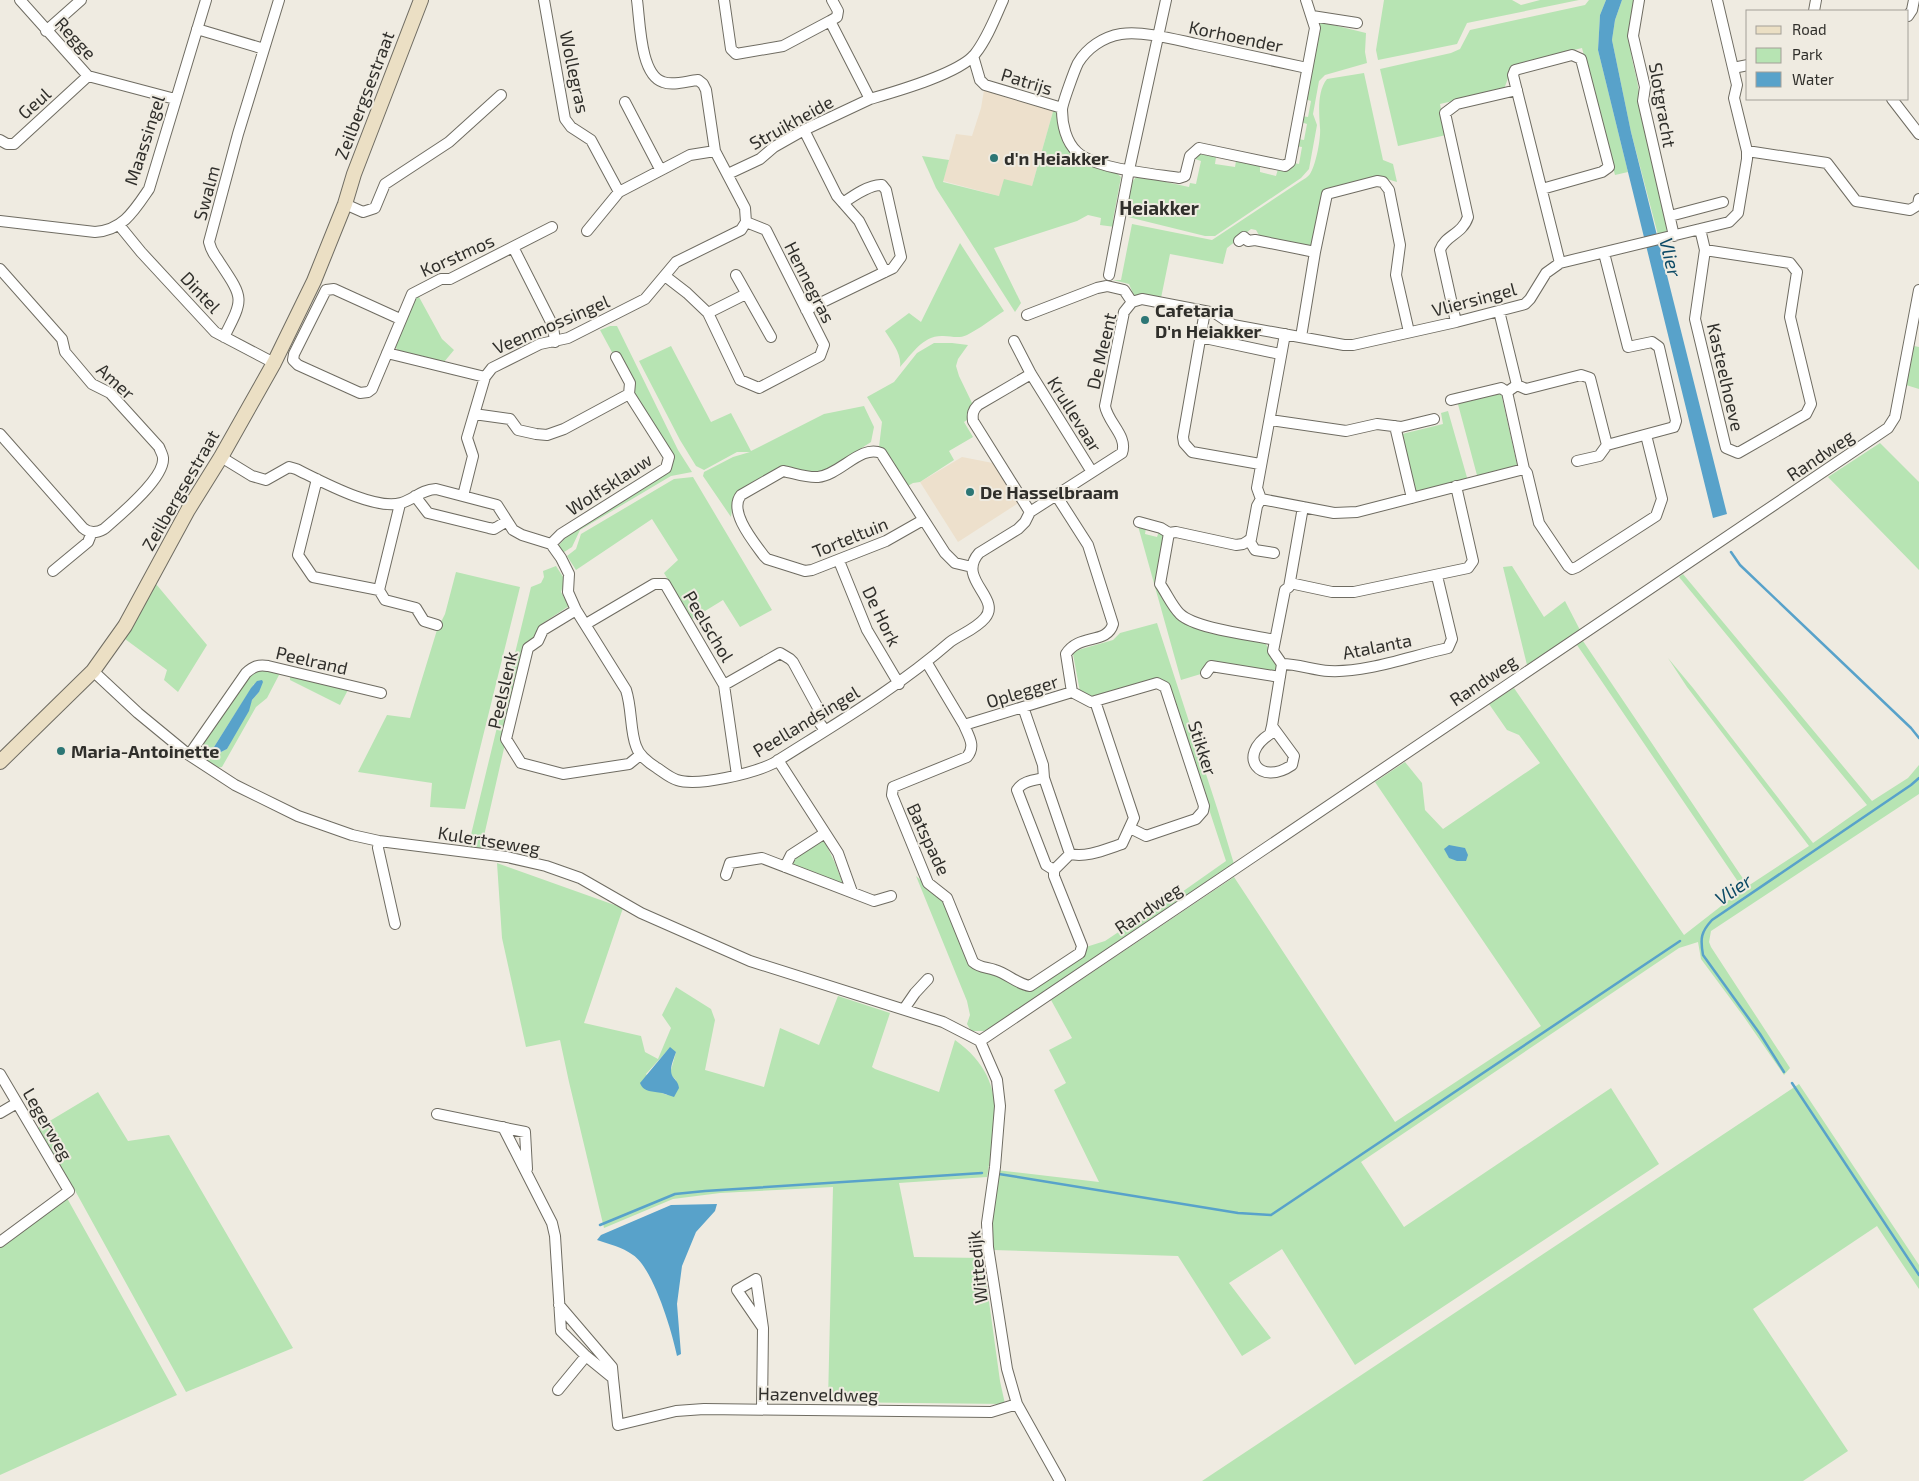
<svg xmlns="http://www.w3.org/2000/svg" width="1919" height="1481" font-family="'Exo 2',sans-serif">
  <rect width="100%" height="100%" fill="#efebe1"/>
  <path fill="#ede0cc" d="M 984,90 L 1054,108 L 1032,186 L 999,196 L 943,181 L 956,134 L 972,136 L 981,108 Z
    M 962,457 L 998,464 L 1020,502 L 958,542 L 920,482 Z"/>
  <path fill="#b7e4b3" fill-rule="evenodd" d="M 1384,0 L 1512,0 L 1521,5 L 1540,0 L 1579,0 L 1467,23 L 1457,44 L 1378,60 L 1376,50 Z
    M 1589,0 L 1606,0 L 1600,15 L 1598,50 L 1628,172 L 1615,175 L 1582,48 L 1513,65 L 1504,89 L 1440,104 L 1446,135 L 1398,146 L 1380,69 L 1451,53 L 1460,49 L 1470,30 L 1585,5 Z
    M 1622,0 L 1634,0 C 1633,19 1629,40 1632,59 C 1635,73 1639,84 1639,98 L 1668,225 L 1666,233 L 1658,235 L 1631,132 L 1612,40 L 1615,20 Z
    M 1321,22 L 1366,33 L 1365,52 L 1367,63 L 1325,75 L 1319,81 L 1313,114 L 1317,125 L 1309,169 L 1301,178 L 1215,236 L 1205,236 L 1128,217 C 1124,204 1126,184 1138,176 L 1189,187 L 1190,183 L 1196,184 L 1201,161 L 1195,159 L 1200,154 L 1216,157 L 1215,164 L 1235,167 L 1236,161 L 1260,166 L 1260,172 L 1276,176 L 1278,169 L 1294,163 L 1299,164 L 1302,147 L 1296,146 L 1298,139 L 1304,140 L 1307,124 L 1301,122 L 1302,116 L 1308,117 L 1311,101 L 1305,99 L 1318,24 Z
    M 1364,73 L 1383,160 L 1393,164 L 1397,182 L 1380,177 L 1325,192 L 1314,247 L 1260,237 L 1256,230 L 1251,229 L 1227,248 L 1223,264 L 1170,254 L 1161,298 L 1135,298 L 1129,284 L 1113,280 L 1121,280 L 1132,224 L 1212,240 L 1301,181 C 1304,179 1308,177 1310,174 C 1316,165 1321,138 1320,128 C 1319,113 1317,91 1327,79 Z
    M 1054,108 L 1057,112 L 1066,145 L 1114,171 L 1121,177 L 1113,220 L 1116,221 L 1115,227 L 1100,225 L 1101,218 L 1088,215 L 1077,221 L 994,248 L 1021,303 L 1015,312 L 936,188 L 922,156 L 949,160 L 943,182 L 999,196 L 1004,179 L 1032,186 Z
    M 960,243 L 1004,311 C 992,319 979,329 967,335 C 958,339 952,336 943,336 C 923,335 912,354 900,367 C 902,354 892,342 885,331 L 909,313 L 921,322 Z
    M 415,297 L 419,297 L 442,339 L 454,350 L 444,362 L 398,351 L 393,343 Z
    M 610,326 L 617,326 L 678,450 L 692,472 L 671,476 L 580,530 L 572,547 L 561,554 L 557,547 L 572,531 L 670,471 L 633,391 L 600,330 Z
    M 934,343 L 952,343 L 968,345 L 958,359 L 956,366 L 959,376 L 973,405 L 970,418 L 964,422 L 973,437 L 949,451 L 954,460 L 920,482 L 913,483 L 906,487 L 879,447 L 882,422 L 867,397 L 894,382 L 917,353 Z
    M 671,346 L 711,422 L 731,413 L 751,451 L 824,414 L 864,406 L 874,427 L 871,442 L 823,473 L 816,475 L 784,467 L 734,495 L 731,517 L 703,476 L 704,472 L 733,457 L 750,452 L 737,452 L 704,470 L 696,466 L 680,440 L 639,361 Z
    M 1914,346 L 1919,347 L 1919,389 L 1906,385 Z
    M 1461,392 L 1463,400 L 1501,393 L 1518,469 L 1478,479 L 1455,393 Z
    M 1448,411 L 1468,481 L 1415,494 L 1402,434 L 1443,424 L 1441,413 Z
    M 1880,443 L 1919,482 L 1919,570 L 1828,477 Z
    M 693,477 L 772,610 L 740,627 L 723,600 L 692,619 L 664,573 L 678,560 L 652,519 L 576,570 L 567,556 L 576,549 L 581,534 L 674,479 Z
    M 1138,526 L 1146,528 L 1145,534 L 1157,537 L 1159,531 L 1161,532 L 1164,536 L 1158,587 L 1179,618 L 1263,640 L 1279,664 L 1278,676 L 1208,661 L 1204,673 L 1181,680 Z
    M 556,566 L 565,580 L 561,592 L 569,606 L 540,625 L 538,635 L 526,644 L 505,744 L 481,849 L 468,847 L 531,587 L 541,583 L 544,577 L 543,571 Z
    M 1512,566 L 1544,617 L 1565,601 L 1580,630 L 1527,665 L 1503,567 Z
    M 456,572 L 520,587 L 465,809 L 430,807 L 432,783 L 358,772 L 387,715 L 410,718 L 437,630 L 445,614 Z
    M 1683,574 L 1872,801 L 1908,778 L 1919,765 L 1919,794 L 1711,931 L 1709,942 L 1711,947 L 1790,1068 L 1784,1075 L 1744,1017 L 1701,959 L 1698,942 L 1679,948 L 1361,1162 L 1404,1227 L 1611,1088 L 1659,1164 L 1355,1365 L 1282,1249 L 1229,1283 L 1271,1338 L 1242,1356 L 1178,1256 L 993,1250 L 991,1217 L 996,1170 L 1099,1182 L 1054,1090 L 1066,1083 L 1049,1050 L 1072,1038 L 1051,1000 L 1234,877 L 1395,1122 L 1541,1026 L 1375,782 L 1405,762 L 1422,783 L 1425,810 L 1443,829 L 1540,763 L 1519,735 L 1507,730 L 1489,704 L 1514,688 L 1684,935 L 1743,889 L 1577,645 L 1583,641 L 1748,886 L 1809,846 L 1687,687 L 1668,658 L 1693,688 L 1813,843 L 1867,805 L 1679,577 Z
    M 156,584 L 207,645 L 178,692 L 164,680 L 167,670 L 125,639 Z
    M 1157,623 L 1218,811 L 1234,864 L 991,1027 L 984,1031 L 971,1031 L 967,1024 L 970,1015 L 967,1001 L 916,876 L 943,900 L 968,961 L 1026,987 L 1086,947 L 1105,941 L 1126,927 L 1128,930 L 1226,861 L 1168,684 L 1094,699 L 1080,692 L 1073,654 L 1078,650 L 1113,640 L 1120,633 Z
    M 261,668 L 276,671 L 279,675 L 267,698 L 256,707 L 222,767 L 216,768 L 197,756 L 197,747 L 246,680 L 253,672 ZM 254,684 L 259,692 L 252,700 L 227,749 L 219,753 L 214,747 Z
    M 290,675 L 349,688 L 340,705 L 290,680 Z
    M 824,840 L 835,863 L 843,884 L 792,864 L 796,855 Z
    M 497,863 L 623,908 L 584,1023 L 641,1036 L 645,1052 L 658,1059 L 671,1028 L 662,1015 L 676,987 L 711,1009 L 715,1020 L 705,1070 L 764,1087 L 780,1028 L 819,1045 L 838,996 L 890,1013 L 872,1067 L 875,1069 L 939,1092 L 955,1040 C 1008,1078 996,1122 987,1177 L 899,1183 L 914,1257 L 983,1258 L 1000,1381 L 1005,1404 L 828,1402 L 833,1187 L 720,1193 L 673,1199 L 604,1228 L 569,1082 L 560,1040 L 526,1047 L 502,938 ZM 667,1051 L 676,1052 L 671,1070 L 671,1075 L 676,1080 L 667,1095 L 662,1093 L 646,1074 Z
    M 1799,1084 L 1919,1265 L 1919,1289 L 1877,1226 L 1753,1309 L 1848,1451 L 1803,1481 L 1202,1481 Z
    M 98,1092 L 128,1141 L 169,1135 L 293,1348 L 186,1392 L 72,1185 L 38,1128 Z
    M 67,1198 L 177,1395 L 0,1475 L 0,1248 Z"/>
  <path fill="#58a2ca" d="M 1606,0 L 1622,0 L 1615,20 L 1612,40 L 1631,132 L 1727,514 L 1713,518 L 1598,50 L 1600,15 Z
    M 262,680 L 263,682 L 259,692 L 252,700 L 249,711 L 227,749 L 219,753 L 215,751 L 214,747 L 251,688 L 257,681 Z
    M 1449,845 L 1465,848 L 1468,855 L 1466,861 L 1457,861 L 1449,858 L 1444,849 Z
    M 670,1047 L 676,1052 C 674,1059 668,1070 673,1077 C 676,1081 678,1082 679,1088 L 674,1097 C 670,1096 666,1094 662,1093 C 653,1091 644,1093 640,1083 Z
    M 717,1204 L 715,1211 L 696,1232 L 682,1266 L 677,1304 L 681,1354 L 677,1356 C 672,1331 653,1268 633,1255 C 622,1247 609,1244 597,1240 L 601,1235 L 671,1205 Z"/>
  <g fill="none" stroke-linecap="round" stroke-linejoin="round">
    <path stroke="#58a2ca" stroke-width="2.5" d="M 1731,552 L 1740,565 L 1911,728 L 1919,738
      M 1784,1072 L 1760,1034 L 1703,955 C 1700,938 1701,932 1712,920 L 1911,785 L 1919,778
      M 1792,1083 L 1919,1275
      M 999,1174 L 1238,1213 L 1271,1215 L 1680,941
      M 600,1225 L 675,1194 L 705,1191 L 982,1173"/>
    <g stroke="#6f6c62" stroke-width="12">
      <path id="street" d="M 20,0 L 88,76 L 175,99
        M 544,0 L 565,119 L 571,127 L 591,140 L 619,192
        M 724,0 L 731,49 L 736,54 L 783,46 L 830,21
        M 1306,0 L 1315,28 L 1290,162 L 1285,166 L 1199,148 L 1190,156 L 1185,176 L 1179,178 C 1154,174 1095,169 1077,152 C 1066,142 1062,124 1062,110 C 1062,104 1075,69 1078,63 C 1087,48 1103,37 1121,34 C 1144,31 1173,39 1196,44 C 1233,52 1270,60 1307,68
        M 1639,0 L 1633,36 L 1645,87 L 1643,101 L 1674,236
        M 1814,11 L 1816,0
        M 1312,16 L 1357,23
        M 1908,16 L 1912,10 L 1914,0
        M 197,29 L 264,49
        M 46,31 L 81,0
        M 973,56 L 980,80 L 985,85 L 1062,108
        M 1733,68 L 1748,65
        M 870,99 C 894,92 959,74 975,54 C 987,39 995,18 1003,0
        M 1892,99 L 1919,134
        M 625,102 L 660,169
        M 804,130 L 837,196 L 859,221 L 885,272
        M 0,140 L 7,144 L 14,144 L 88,76
        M 1747,151 L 1827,163 L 1856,201 L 1910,210 L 1918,205 L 1919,199
        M 728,174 L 760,159 L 774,147 L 804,130 L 870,99 L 830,21 L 837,17 L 838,11 L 832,0
        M 1542,189 L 1602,172 L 1609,167 L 1581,59 L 1572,55 L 1515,70 L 1513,75 L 1560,263
        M 345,204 L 363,212 L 375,208 L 385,184 L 449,142 L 501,95
        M 1670,216 L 1723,202
        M 0,221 L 95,232 C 123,230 134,211 149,189 L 206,0
        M 119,225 L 141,252 L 215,332 L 274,363
        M 1700,229 L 1705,250 L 1695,319 L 1724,440 L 1726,448 L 1738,453 L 1806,414 L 1811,404 L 1790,317 L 1797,272 L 1790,263 L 1705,250
        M 587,231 L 619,192 L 690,155 L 715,151
        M 1239,241 L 1244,237 L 1248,241 L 1255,240 L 1315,252
        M 513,247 L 553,326 L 555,342
        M 0,269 L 62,339 L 65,352 L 92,384 L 110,393 L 159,447 C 160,450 163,455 163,458 C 165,478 119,516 104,529 C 97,533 90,534 83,528 L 0,434
        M 736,275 L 771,337
        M 1109,275 L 1129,170 L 1166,0
        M 665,276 L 687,293 L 708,313 L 740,380 L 759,388 L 820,356 L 824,345 L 766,230 L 746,222
        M 1132,302 L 1142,299 L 1215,313 L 1233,325 L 1344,345 L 1353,345 L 1456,322 L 1525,304 L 1530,299 L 1546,273 L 1560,263 L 1729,222 L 1738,213 L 1747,159 L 1747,151 L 1734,98 L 1737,85 L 1717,0
        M 806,310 L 893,268 L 901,257 L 886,190 L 882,185 C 870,184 853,196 843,203
        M 1205,311 L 1183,437 L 1184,443 L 1192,452 L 1260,464
        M 1499,311 L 1517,385
        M 708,313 L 746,294
        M 400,319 L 334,289 L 326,290 L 294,354 L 293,360 L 298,365 L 360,393 L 368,392 L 372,389 L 412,294 L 441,279 L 450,279 L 552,227
        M 1456,322 L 1440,250 C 1445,235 1462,235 1468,217 L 1445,113 L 1457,104 L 1517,90
        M 1285,334 L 1257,488 L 1261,499 L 1334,513 L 1357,512 L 1524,469 L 1507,392 L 1501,388 L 1451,400
        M 224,337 C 244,298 244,299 220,263 C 214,253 212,254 209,242 L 238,134 L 279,0
        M 1200,337 L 1280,354
        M 1301,337 L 1315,252 L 1327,194 L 1377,181 L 1383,182 L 1389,190 L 1400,245 L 1396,275 L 1409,332
        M 1014,341 L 1031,374 L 1092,472
        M 387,353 L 485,377
        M 1507,392 L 1517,385 L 1526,389 L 1581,375 L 1590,378 L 1607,445 L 1674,427 L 1676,421 L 1659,347 L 1652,342 L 1628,347 L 1604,253
        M 474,414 L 510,419 L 518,430 L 536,434 L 547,435 L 564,429 L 629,394
        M 1270,420 L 1346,431 L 1377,424 L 1401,427 L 1434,419
        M 1395,426 L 1412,498
        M 221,457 L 252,476 L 266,480 L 289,467 L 296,469 C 319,480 375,511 401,503 C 415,499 420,490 436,489 L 497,505 L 513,530 L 522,535 L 551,544 L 561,558 L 569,574 L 568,592 L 576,610 L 626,690 C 632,708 630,731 636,746 C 639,756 649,763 657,768 C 663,772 670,778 677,780 C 698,787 754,773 774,763 C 834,725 896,689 950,642 C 961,634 976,629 985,618 C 1002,598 956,579 979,553 L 1018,529 L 1025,522 L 1030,512 L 1122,453 C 1128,436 1108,423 1105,406 L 1124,312 L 1132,302 L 1124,290 L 1107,286 L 1097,288 L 1027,315
        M 1577,461 L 1599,456 L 1607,445
        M 1524,469 L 1527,473 L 1539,523 L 1568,566 L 1572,569 L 1577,567 L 1656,516 L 1662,499 L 1646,435
        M 317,479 L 298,555 L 313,577 L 379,590
        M 415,496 L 428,513 L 489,528 L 494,529 L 507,521
        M 463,496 L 473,456 L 467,438 L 485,377 L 492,368 L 540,344 L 568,338 L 645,299 L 676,262 L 741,230 L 746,222 L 745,208 L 715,151 L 706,90 L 703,84 L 698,80 C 687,81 673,86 663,82 C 640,75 640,21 637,0
        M 1261,499 L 1257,506 L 1251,539 L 1243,544 L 1236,545 L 1176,532 L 1169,533 L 1160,584 C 1167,594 1172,606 1180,614 C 1196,629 1253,635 1275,640
        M 400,504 L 379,590 L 385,600 L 416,608 L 424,621 L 437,625
        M 1303,507 L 1289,587 L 1285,590 L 1273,651 L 1282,664 C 1298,664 1313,670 1329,671 C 1366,673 1411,656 1448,648 L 1452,639 L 1437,576
        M 1030,512 L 973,421 C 972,414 973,410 978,405 L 1031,374
        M 923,520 L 886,541 L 812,570 L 805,571 L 767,559 L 764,556 C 753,541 728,511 741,495 L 783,471 C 794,473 807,478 818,477 C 840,475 861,444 881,453 L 945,553 L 955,563 L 972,567
        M 1139,522 L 1161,528 L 1169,533
        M 1249,540 L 1255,550 L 1274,553
        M 551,544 L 561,534 L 666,468 L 669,457 L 629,394 L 630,383 L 616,357
        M 839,561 L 867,630 L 899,684
        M 53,571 L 88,542 L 92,532
        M 1290,583 L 1332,592 L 1354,592 L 1468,568 L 1473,561 L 1456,486
        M 576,610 L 543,630 L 538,641 L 528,648 L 506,739 L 521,763 L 563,774 L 629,764 L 640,755
        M 586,624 L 654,584 L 665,584 L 724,685 L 737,775
        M 927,663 L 964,725 L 1072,692 L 1066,654 C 1079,633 1107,645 1113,624 L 1088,545 L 1056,495
        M 93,671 L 138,713 L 189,755 L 235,785 L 298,816 L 352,835 L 379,841 L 507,857 L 546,866 L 580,878 L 641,913 L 750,961 L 943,1022 L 980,1041
        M 1206,673 L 1211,666 L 1280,677
        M 724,685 L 780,653 L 790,659 L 793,662 L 818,708 L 818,721 L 825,730
        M 1095,701 L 1157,683 L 1165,687 L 1204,806 L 1203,811 L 1196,819 L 1146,836 L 1130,828
        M 1023,707 L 1043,765 L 1044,778 L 1070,854
        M 964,725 C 969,737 976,746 967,757 L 893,787 L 892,795 L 928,883 L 947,898 L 973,962 C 980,968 986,967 995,970 C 1008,974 1017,984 1030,986 L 1080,953 L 1082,946 L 1054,876 L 1054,870 L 1070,854 C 1087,858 1106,849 1122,844 L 1134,818 L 1095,701 L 1091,702 L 1072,692
        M 1272,726 L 1270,734 C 1236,756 1260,787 1292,765 L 1294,756 L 1272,726 L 1282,664
        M 189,755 L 246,673 C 253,667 258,664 268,666 L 381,693
        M 778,760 L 838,853 L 852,892
        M 1044,778 C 1035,780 1022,781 1017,790 L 1046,865 L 1054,870
        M 379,841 L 378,848 L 395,924
        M 785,867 L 791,855 L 825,833
        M 726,875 L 730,863 L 762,858 L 874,901 L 891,896
        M 904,1009 L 915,993 L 928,979
        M 980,1041 L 1888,428 L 1895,417 L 1919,290
        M 980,1041 L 997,1080 L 1000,1106 L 995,1167 L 987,1223 L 988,1247 L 1007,1369 L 1017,1404 L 1060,1481
        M 0,1074 L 69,1191 L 0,1242
        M 0,1113 L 17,1103
        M 437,1114 L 525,1132 L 527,1169
        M 503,1127 L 552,1223 L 555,1236 L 561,1331 L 586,1356 L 613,1378 L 618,1425 L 676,1411 L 704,1409 L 991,1412 L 1017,1404
        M 559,1305 L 612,1367 L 613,1378
        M 558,1390 L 586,1356
        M 762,1409 L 763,1328 L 756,1279 L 737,1290 L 763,1328"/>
    </g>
    <g stroke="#6f6c62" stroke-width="16">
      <path id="secondary" d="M 0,762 L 93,671 L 125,626 L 188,510 L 221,457 L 274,363 L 314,281 L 345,204 L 354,174 L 421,0"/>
    </g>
    <use href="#street" stroke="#fff" stroke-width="10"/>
    <use href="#secondary" stroke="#ebdfc4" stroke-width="14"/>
  </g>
  <g fill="#2c7675" stroke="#efebe1" stroke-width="2">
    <circle cx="994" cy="158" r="5"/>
    <circle cx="1145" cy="320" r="5"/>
    <circle cx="970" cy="492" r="5"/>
    <circle cx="61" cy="751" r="5"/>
  </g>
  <g text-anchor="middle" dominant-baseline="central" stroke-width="4" stroke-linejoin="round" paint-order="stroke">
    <g font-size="18" fill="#302f2b" stroke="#efebe1">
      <text transform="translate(1236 36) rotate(12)">Korhoender</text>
      <text transform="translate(76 38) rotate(47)">Regge</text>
      <text transform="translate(575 72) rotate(78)">Wollegras</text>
      <text transform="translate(1027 81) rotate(17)">Patrijs</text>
      <text transform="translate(364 95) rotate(-69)">Zeilbergsestraat</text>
      <text transform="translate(34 103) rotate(-42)">Geul</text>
      <text transform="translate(1663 105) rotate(80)">Slotgracht</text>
      <text transform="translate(791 122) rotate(-29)">Struikheide</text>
      <text transform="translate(144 140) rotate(-72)">Maassingel</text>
      <text transform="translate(206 193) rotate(-75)">Swalm</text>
      <text transform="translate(457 255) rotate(-24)">Korstmos</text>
      <text transform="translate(810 282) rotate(63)">Hennegras</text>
      <text transform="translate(201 292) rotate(47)">Dintel</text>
      <text transform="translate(1474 299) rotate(-15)">Vliersingel</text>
      <text transform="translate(551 324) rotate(-23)">Veenmossingel</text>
      <text transform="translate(1101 351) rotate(-77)">De Meent</text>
      <text transform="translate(1726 377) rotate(77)">Kasteelhoeve</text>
      <text transform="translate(116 381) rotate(42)">Amer</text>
      <text transform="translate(1075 414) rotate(58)">Krullevaar</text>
      <text transform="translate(1820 455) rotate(-34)">Randweg</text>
      <text transform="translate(609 484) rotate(-33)">Wolfsklauw</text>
      <text transform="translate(180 490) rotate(-60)">Zeilbergsestraat</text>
      <text transform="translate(850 537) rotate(-22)">Torteltuin</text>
      <text transform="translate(882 616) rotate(64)">De Hork</text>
      <text transform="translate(709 626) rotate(59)">Peelschol</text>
      <text transform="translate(1377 646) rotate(-11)">Atalanta</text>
      <text transform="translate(312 660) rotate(13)">Peelrand</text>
      <text transform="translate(1483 680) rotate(-34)">Randweg</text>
      <text transform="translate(502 690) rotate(-77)">Peelslenk</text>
      <text transform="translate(1022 691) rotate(-17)">Oplegger</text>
      <text transform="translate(806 721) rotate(-31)">Peellandsingel</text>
      <text transform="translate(1203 748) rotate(72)">Stikker</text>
      <text transform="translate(929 839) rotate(65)">Batspade</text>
      <text transform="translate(489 840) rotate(9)">Kulertseweg</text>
      <text transform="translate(1148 908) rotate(-34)">Randweg</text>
      <text transform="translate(48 1124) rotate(60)">Legerweg</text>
      <text transform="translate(977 1267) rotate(-96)">Wittedijk</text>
      <text transform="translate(818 1394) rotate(1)">Hazenveldweg</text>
    </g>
    <g font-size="18" font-weight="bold" fill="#302f2b" stroke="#efebe1" text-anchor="start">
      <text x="1004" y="158">d'n Heiakker</text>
      <text x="1155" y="310">Cafetaria<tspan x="1155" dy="21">D'n Heiakker</tspan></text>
      <text x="980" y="492">De Hasselbraam</text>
      <text x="71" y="751">Maria-Antoinette</text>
    </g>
    <g font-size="19" font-weight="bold" fill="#302f2b" stroke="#efebe1">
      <text x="1159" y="207">Heiakker</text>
    </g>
    <g font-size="19" font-style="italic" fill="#0b4965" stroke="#efebe1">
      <text transform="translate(1671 257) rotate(76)">Vlier</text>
      <text transform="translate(1733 889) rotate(-34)">Vlier</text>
    </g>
  </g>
  <rect x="1746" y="10" width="162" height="90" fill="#efebe1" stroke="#a3a098"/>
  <rect x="1756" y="26" width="25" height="8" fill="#ebdfc4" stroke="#a3a098"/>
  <text x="1792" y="35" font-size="15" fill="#302f2b">Road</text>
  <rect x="1756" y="48" width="25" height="15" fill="#b7e4b3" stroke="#a3a098"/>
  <text x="1792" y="60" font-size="15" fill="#302f2b">Park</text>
  <rect x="1756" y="72" width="25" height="15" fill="#58a2ca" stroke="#a3a098"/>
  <text x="1792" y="85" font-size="15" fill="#302f2b">Water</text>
</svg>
